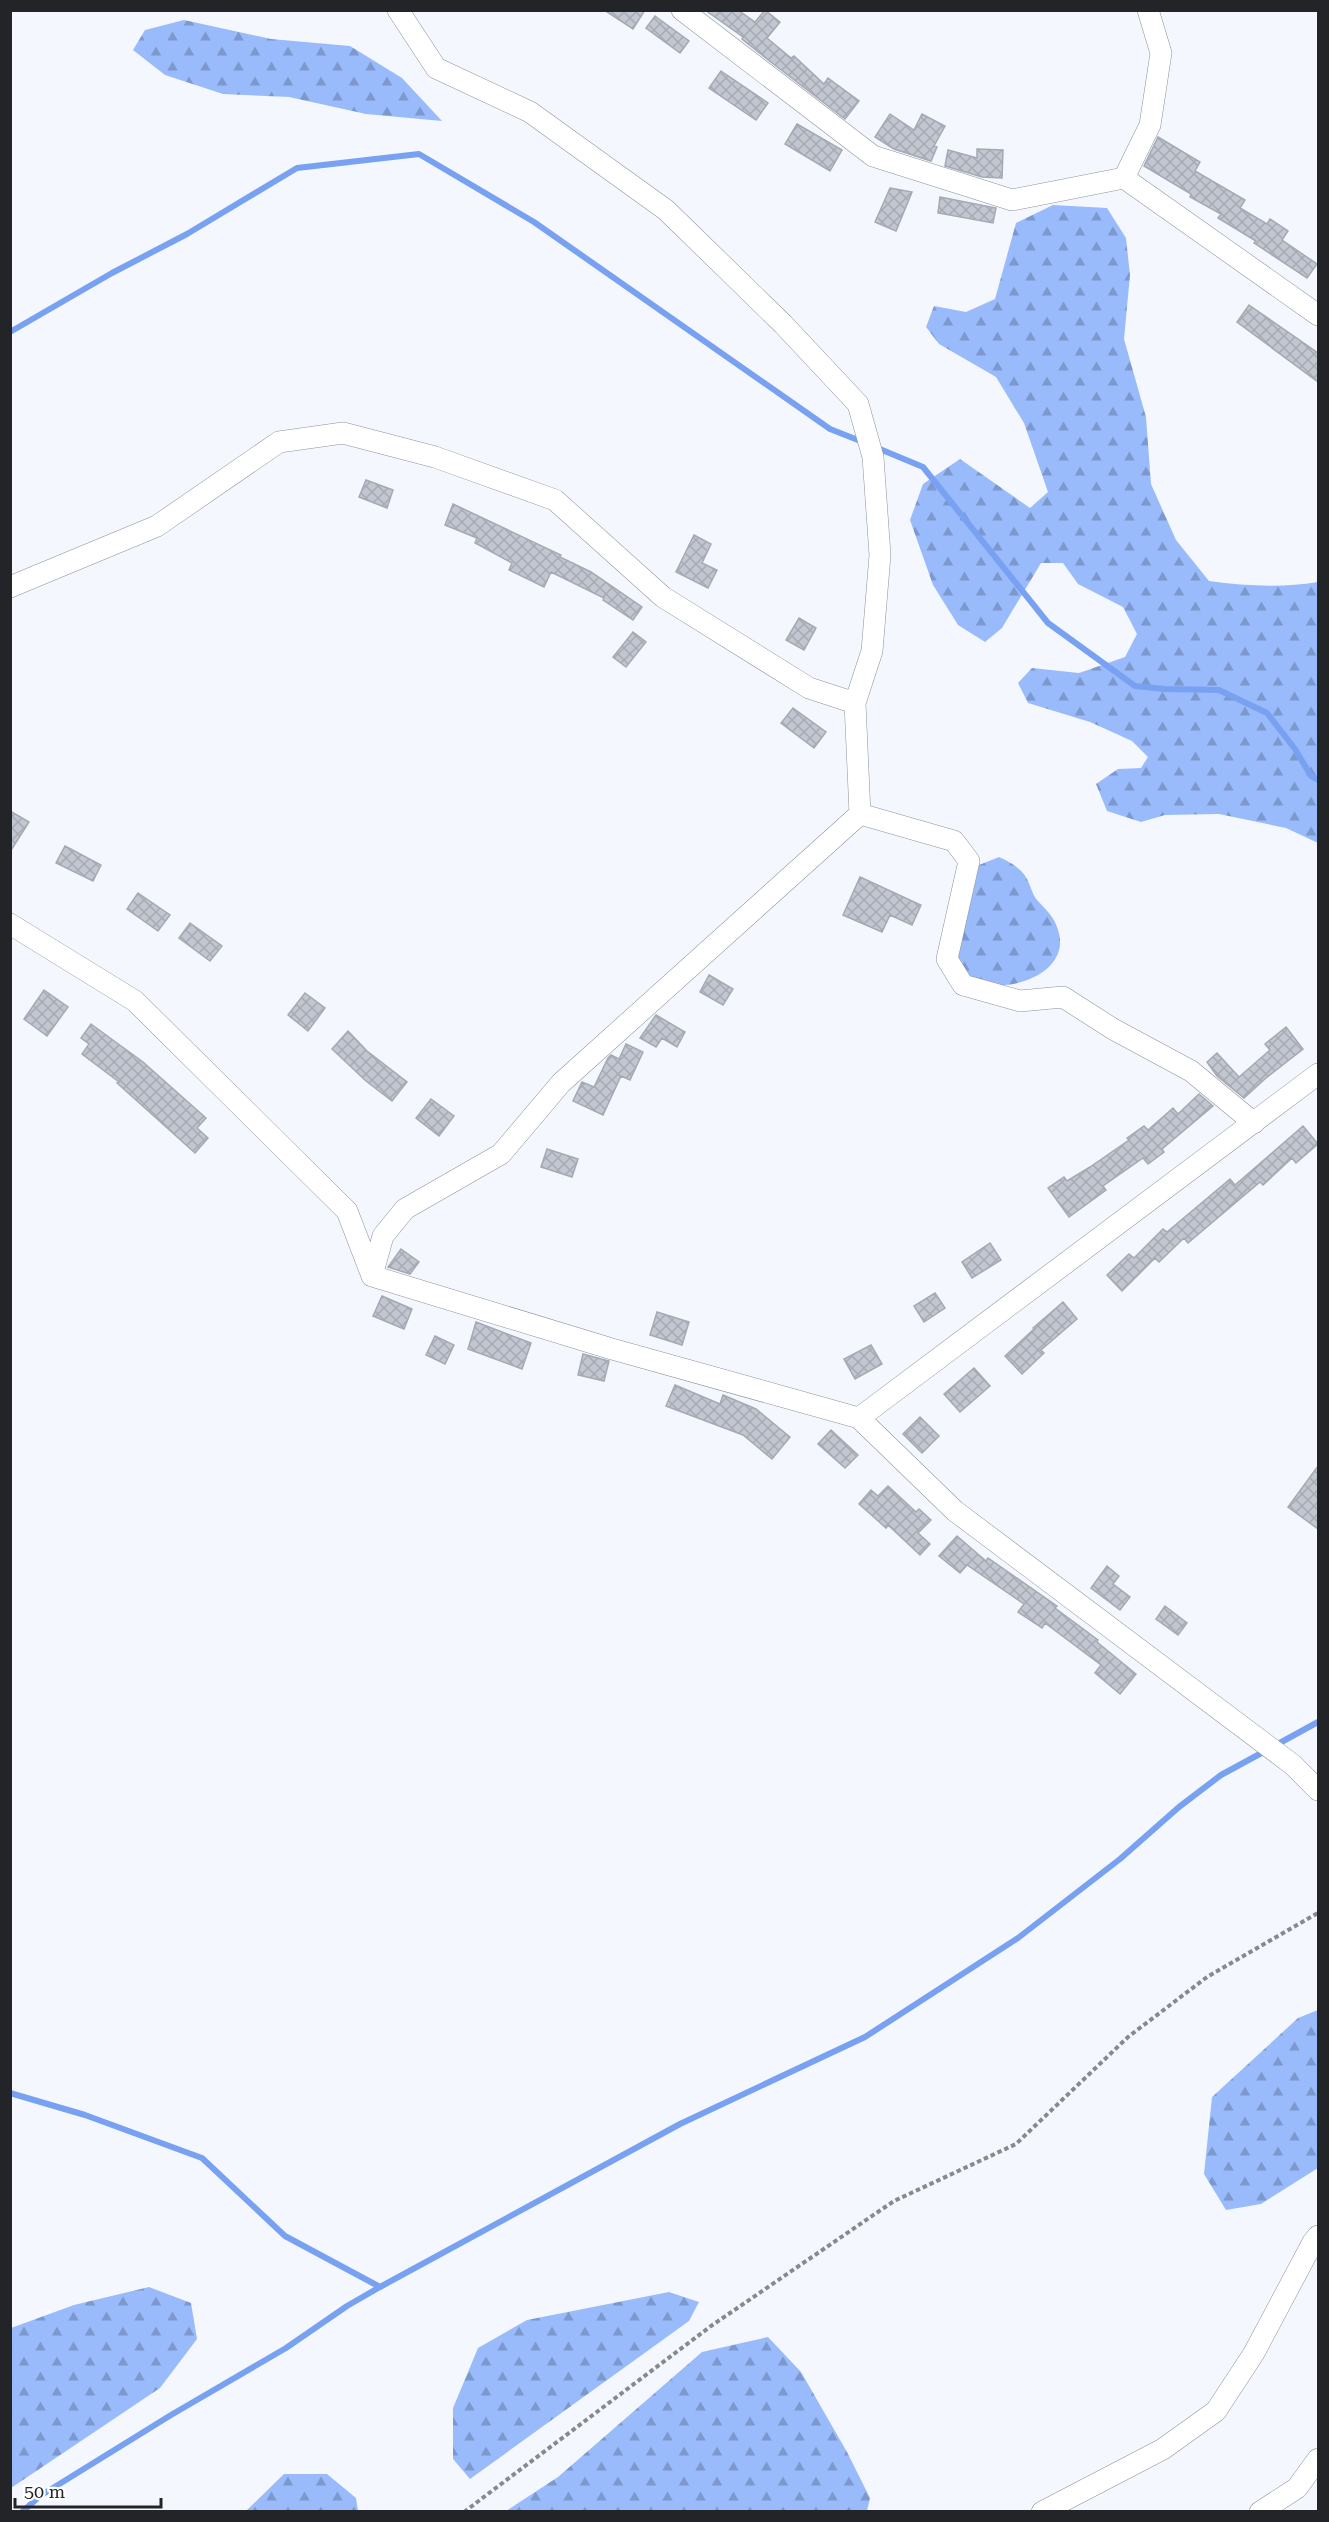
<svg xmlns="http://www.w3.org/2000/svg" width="1329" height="2522" font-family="'Roboto Serif',serif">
  <defs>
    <pattern id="forest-firs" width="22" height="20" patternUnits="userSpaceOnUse" patternTransform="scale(1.5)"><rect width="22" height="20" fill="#99bbfc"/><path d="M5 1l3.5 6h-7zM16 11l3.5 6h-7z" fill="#7c98cc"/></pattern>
    <pattern id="building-cross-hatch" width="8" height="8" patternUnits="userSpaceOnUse" patternTransform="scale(1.5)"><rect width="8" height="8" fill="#c1c6d0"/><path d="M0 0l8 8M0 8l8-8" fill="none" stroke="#a6aab3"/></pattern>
  </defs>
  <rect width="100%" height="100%" fill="#f4f8fe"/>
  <path fill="url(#forest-firs)" d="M 184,20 L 271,39 L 350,46 L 402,78 L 442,121 L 366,114 L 289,97 L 223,94 L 165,75 L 133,50 L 145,30 Z
    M 1053,205 L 1107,208 L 1126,238 L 1130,275 L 1124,339 L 1146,417 L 1151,484 L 1176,540 L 1209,581 C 1246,586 1282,588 1318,582 L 1318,843 L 1286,828 L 1219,814 L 1165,815 L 1141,822 L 1107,811 L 1096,784 L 1118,769 L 1141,768 L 1148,757 L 1132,741 L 1090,722 L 1028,703 L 1018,683 L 1032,668 L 1079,673 L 1125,657 L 1137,634 L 1123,607 L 1078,584 L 1063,563 L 1041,563 L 1002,628 L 985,642 L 958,625 L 933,585 L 910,520 L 923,484 L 960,459 L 1030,508 L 1048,492 L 1024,423 L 996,377 L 939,344 L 926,327 L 934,306 L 966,312 L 995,299 L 1016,223 Z
    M 999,857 C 1010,862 1021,868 1027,879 C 1031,886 1032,894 1037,900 C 1046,910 1054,916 1058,930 C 1077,986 961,1008 958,955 C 958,948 962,939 963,933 C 969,910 974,888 979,865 Z
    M 1318,2010 L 1318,2168 L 1261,2204 L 1226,2210 L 1204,2174 L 1212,2097 L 1298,2018 Z
    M 149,2287 L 191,2303 L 197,2339 L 160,2388 L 11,2488 L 11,2328 L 74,2305 Z
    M 669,2292 L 699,2302 L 689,2321 L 470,2479 L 453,2459 L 453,2408 L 478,2348 L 527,2320 Z
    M 768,2337 L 801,2372 L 847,2452 L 870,2498 L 867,2511 L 506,2511 L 558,2477 L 702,2352 Z
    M 284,2474 L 327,2474 L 356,2498 L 358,2511 L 246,2511 Z"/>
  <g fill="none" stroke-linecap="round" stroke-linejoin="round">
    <path stroke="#79a1f1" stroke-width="6" d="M 10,332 L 112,273 L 187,234 L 297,168 L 419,154 L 534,222 L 830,429 L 863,442
      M 875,447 L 923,467 L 1048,623 L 1135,686 L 1165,689 L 1219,690 L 1267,713 L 1295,749 L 1311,776 L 1318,780
      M 1276,1745 L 1318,1722
      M 10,2093 L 85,2115 L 202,2158 L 285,2236 L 380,2287
      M 22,2512 L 40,2496 L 171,2415 L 286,2348 L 347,2306 L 380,2287 L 680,2124 L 865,2037 L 1018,1938 L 1120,1859 L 1179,1807 L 1221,1775 L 1267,1750"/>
  </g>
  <path fill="url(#building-cross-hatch)" stroke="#a4a9b3" stroke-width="1.5" d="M 604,10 L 645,10 L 633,29 Z
    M 705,10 L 738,10 L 755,22 L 765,10 L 780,22 L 767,38 L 791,58 L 794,56 L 824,84 L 828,78 L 859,101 L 845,119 L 767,59 L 742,39 L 743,37 Z
    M 655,16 L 689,41 L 680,53 L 646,28 Z
    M 721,71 L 768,103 L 756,120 L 709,88 Z
    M 890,114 L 914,130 L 922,114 L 945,126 L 934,146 L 937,147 L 931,161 L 894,149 L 875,137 Z
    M 797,124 L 842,150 L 830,171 L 785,144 Z
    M 1158,137 L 1200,162 L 1195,171 L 1245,200 L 1240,208 L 1267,224 L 1270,219 L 1288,231 L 1282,240 L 1317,264 L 1307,278 L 1254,243 L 1256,241 L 1218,218 L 1221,214 L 1190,197 L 1191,194 L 1144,166 Z
    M 977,149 L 1003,150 L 1002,178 L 982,177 L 945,166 L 948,150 L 977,158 Z
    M 890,188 L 912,192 L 896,231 L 875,222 Z
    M 940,197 L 996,208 L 993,223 L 938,213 Z
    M 1249,305 L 1318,353 L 1318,382 L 1237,322 Z
    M 366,480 L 393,490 L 387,508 L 359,497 Z
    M 453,504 L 561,555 L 560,557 L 591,572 L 642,607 L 633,620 L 603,600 L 604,598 L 551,572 L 544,587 L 509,570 L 512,563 L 475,543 L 477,538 L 445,525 Z
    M 694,535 L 711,544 L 702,563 L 717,570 L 708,588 L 676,572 Z
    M 799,618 L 816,628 L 804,650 L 786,640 Z
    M 633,632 L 646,642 L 626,667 L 613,657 Z
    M 793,708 L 826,732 L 814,748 L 781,723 Z
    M 10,811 L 29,822 L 10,852 Z
    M 65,846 L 101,865 L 93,881 L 56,863 Z
    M 860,877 L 921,905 L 912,925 L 890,915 L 882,932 L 843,915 Z
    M 138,893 L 170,915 L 158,931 L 127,909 Z
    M 190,923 L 222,946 L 210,961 L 179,938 Z
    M 709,975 L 733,989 L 723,1005 L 700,992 Z
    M 44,990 L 68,1007 L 47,1036 L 24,1019 Z
    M 305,993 L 325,1008 L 308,1031 L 288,1015 Z
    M 656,1015 L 685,1032 L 677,1047 L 662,1038 L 656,1047 L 640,1038 Z
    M 91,1024 L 143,1062 L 206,1118 L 197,1128 L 208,1138 L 195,1153 L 117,1083 L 119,1082 L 82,1054 L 89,1044 L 81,1038 Z
    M 1286,1027 L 1303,1049 L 1266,1078 L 1244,1098 L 1217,1076 L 1207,1062 L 1217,1053 L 1239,1077 L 1270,1050 L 1265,1044 Z
    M 348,1031 L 367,1051 L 407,1082 L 392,1101 L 366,1081 L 332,1049 Z
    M 626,1044 L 643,1052 L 630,1080 L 621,1076 L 603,1115 L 573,1101 L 582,1082 L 594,1087 L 608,1058 L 611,1055 L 619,1059 Z
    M 1199,1094 L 1213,1106 L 1162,1149 L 1164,1152 L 1148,1164 L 1143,1158 L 1103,1186 L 1106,1190 L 1069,1217 L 1048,1188 L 1064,1177 L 1067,1181 L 1090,1167 L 1129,1140 L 1127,1138 L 1144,1126 L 1148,1130 L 1173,1108 L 1178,1114 Z
    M 431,1099 L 454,1116 L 439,1136 L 416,1118 Z
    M 1303,1126 L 1318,1144 L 1296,1163 L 1292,1158 L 1263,1185 L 1260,1182 L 1188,1243 L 1184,1238 L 1159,1262 L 1155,1258 L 1122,1291 L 1107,1275 L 1129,1254 L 1134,1258 L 1163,1229 L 1167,1232 L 1230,1179 L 1235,1185 Z
    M 547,1149 L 578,1159 L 572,1177 L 541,1167 Z
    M 990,1243 L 1001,1260 L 972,1278 L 962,1262 Z
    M 401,1249 L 419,1262 L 410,1274 L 388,1267 Z
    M 935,1293 L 945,1308 L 924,1322 L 914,1306 Z
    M 382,1296 L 412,1309 L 404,1329 L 373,1316 Z
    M 1063,1302 L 1077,1319 L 1041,1350 L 1044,1353 L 1022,1374 L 1005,1356 L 1034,1329 L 1033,1328 Z
    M 657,1312 L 689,1322 L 682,1345 L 650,1335 Z
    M 476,1322 L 531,1343 L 522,1369 L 468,1349 Z
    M 435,1336 L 454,1345 L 445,1364 L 426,1355 Z
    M 871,1345 L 882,1364 L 855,1379 L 844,1359 Z
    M 583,1354 L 609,1361 L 604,1381 L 578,1375 Z
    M 974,1368 L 990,1386 L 960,1412 L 944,1394 Z
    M 675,1385 L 720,1404 L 723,1395 L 756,1409 L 790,1437 L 772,1459 L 743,1435 L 666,1406 Z
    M 920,1417 L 939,1436 L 922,1453 L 903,1434 Z
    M 831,1430 L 858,1455 L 845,1468 L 818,1444 Z
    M 1318,1466 L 1318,1529 L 1288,1507 Z
    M 888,1486 L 916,1512 L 919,1509 L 931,1520 L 918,1533 L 930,1544 L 920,1555 L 888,1525 L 886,1528 L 859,1504 L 871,1490 L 878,1496 Z
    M 957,1536 L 986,1561 L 988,1558 L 1057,1606 L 1055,1608 L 1098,1640 L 1097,1642 L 1136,1674 L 1120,1694 L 1095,1673 L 1101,1665 L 1045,1623 L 1042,1628 L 1018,1612 L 1024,1604 L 967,1565 L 960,1573 L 939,1556 Z
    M 1107,1566 L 1119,1576 L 1113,1584 L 1130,1597 L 1120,1610 L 1091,1588 Z
    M 1165,1606 L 1187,1623 L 1178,1635 L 1156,1619 Z"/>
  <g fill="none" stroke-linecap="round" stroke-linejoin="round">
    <g stroke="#8d929c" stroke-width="22">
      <path id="minor" d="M 398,10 L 436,68 L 530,112 L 666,210 L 783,324 L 858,404 L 873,457 L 880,555 L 872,651 L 855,703
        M 682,10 L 873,156 L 1012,200 L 1124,178 L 1318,315
        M 1124,178 L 1150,125 L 1161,53 L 1148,10
        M 10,587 L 157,526 L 279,442 L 343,433 L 435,457 L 555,500 L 663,597 L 809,688 L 855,703 L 860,814 L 954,841 L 969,861 L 947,959 L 963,985 L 1020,1001 L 1063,997 L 1113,1029 L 1191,1071 L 1254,1123
        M 10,924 L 135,1001 L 347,1211 L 372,1276 L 612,1349 L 859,1418 L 955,1511 L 1293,1765 L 1318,1790
        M 372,1276 L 383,1236 L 405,1209 L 501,1154 L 561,1083 L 860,814
        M 859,1418 L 1318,1074
        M 1042,2512 L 1163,2449 L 1216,2411 L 1254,2353 L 1313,2242 L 1318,2236
        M 1260,2512 L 1297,2488 L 1318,2459"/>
    </g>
    <path stroke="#86898e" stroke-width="4" stroke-dasharray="4.5 3" stroke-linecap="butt" d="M 464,2512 L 711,2326 L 894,2201 L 1016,2144 L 1128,2037 L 1207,1977 L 1318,1913"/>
    <use href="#minor" stroke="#fff" stroke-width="21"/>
  </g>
  <rect width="1329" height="2522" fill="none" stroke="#222428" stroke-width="24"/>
  <path d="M15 2498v9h146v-9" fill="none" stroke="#222428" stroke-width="3"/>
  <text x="24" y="2498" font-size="18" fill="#222428" stroke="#ffffff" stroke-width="4.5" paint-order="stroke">50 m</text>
</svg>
